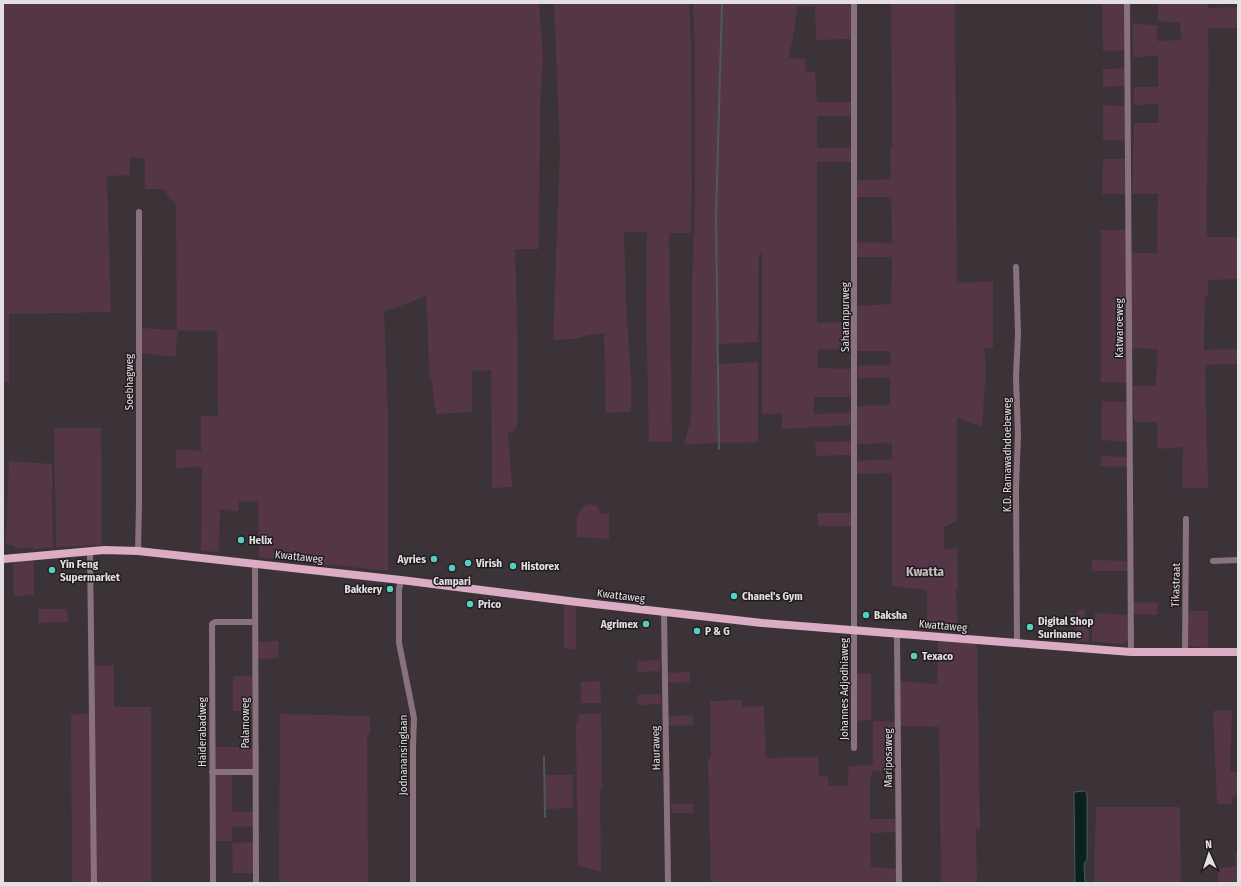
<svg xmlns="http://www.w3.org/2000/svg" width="1241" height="886" font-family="'Fira Sans Condensed',sans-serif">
  <rect width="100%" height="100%" fill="#3b3337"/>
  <path fill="#553647" d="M 3,3 L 539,3 L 543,56 L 540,109 L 539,249 L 515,249 L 517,313 L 518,423 L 514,431 L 508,433 L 512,487 L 492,488 L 491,370 L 472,371 L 472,412 L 436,414 L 432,383 L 429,375 L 428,337 L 426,296 L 384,312 L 388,416 L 388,571 L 259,557 L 258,502 L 239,501 L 238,511 L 220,509 L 219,552 L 201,551 L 202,467 L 176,468 L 176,449 L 201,451 L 201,416 L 218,416 L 217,331 L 177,330 L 176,357 L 141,353 L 141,328 L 177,330 L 176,205 L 163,189 L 145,189 L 145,158 L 130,158 L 130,175 L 107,176 L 111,312 L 9,314 L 9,382 L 3,382 Z
    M 554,3 L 689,3 L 691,47 L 692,191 L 691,233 L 669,233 L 672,442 L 649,442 L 646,304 L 647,232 L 624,232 L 626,305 L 631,377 L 631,412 L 606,413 L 604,333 L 588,335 L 575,339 L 553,340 L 560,152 Z
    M 693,3 L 851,3 L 852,39 L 816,40 L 815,7 L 798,6 L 789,58 L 805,59 L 805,71 L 815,72 L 817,102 L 852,102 L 852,116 L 817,116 L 817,148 L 852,148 L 852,162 L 817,162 L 817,323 L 853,322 L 853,349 L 818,350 L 817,368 L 852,369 L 852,397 L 814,397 L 814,414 L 851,413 L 852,425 L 782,429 L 782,414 L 762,414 L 762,254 L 759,254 L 758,342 L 718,344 L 718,364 L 758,362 L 758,442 L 684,444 L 691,420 L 692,286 L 695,191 L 695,47 Z
    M 891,3 L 955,3 L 957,283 L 993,281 L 993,348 L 984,348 L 986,369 L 982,427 L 957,417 L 957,521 L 944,527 L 944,550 L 957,548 L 958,589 L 956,589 L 958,629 L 927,627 L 927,590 L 892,586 L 892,473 L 857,474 L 857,461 L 892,459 L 892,443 L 857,444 L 857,406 L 890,405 L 890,378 L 858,378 L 858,366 L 891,365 L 890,351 L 857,351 L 857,306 L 891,304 L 892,257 L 857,257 L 857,242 L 892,243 L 891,197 L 857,197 L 857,180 L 891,179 L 890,147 L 892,147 Z
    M 1102,3 L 1129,3 L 1129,50 L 1103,51 Z
    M 1158,3 L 1207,3 L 1208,8 L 1238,7 L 1238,28 L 1208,28 C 1210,98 1206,167 1207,237 L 1238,237 L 1238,279 L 1208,280 L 1208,295 L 1205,296 L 1204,350 L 1238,349 L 1238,364 L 1205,365 L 1208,488 L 1182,488 L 1183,447 L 1158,449 L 1157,422 L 1134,422 L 1133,386 L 1156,385 L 1157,349 L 1132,348 L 1132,253 L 1157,253 L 1158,194 L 1132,194 L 1134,123 L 1159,123 L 1158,104 L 1134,105 L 1134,87 L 1158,87 L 1158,56 L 1133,57 L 1133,24 L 1157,25 L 1157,41 L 1181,40 L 1180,23 L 1158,21 Z
    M 1129,68 L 1129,86 L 1103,87 L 1103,69 Z
    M 1103,105 L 1129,106 L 1129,141 L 1103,140 Z
    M 1103,159 L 1129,159 L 1129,194 L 1102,194 Z
    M 1101,230 L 1128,230 L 1128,383 L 1101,382 Z
    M 1102,401 L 1128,402 L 1127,442 L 1101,440 Z
    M 54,428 L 101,428 L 102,545 L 56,547 Z
    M 851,441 L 852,455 L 816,456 L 815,442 Z
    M 1101,456 L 1128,457 L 1128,467 L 1101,466 Z
    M 9,461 L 52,464 L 53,548 L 33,549 L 33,547 L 15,549 L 15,546 L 6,544 Z
    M 589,504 L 597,506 L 601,514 L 609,514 L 609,539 L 577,537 C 577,525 574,508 589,504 Z
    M 818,513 L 851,513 L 852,526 L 818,526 Z
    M 32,556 L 34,562 L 34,595 L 14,596 L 13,558 Z
    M 1092,560 L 1127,561 L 1127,571 L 1092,571 Z
    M 564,602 L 576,604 L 576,649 L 564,648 Z
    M 1133,602 L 1158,603 L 1157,615 L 1133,614 Z
    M 38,609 L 67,609 L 68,622 L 38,623 Z
    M 1078,610 L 1085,610 L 1085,626 L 1089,628 L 1089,642 L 1078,641 L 1077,639 L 1076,618 Z
    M 1187,611 L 1208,611 L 1208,648 L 1188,646 Z
    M 1095,613 L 1129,615 C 1129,624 1132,637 1125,644 L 1092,642 L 1092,628 L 1095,626 Z
    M 938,638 L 977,642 L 980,829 L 976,829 L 977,883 L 941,883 L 939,727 L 900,726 L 899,681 L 937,684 Z
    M 278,641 L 279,658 L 257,659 L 256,642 Z
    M 660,660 L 660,671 L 637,672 L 637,661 Z
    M 114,665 L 114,707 L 151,707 L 151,883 L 72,883 L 71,715 L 95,713 L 94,666 Z
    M 690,672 L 690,682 L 668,683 L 667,673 Z
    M 856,674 L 871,674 L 871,720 L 856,721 Z
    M 233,676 L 252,676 L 252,711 L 233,711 Z
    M 600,681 L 601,703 L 581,703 L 581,682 Z
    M 660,694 L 661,704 L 637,705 L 637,695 Z
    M 742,700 L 742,707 L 764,706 L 766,758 L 818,757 L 819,776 L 828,777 L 829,786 L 847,786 L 849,766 L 873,765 L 873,721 L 895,722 L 895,771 L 873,771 L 870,780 L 870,819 L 895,819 L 896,832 L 870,833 L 871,867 L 896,869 L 897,883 L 711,883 L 708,759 L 711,758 L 710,701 Z
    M 1232,710 L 1230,772 L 1238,772 L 1238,796 L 1232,797 L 1232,804 L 1217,804 L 1213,711 Z
    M 280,714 L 370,716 L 370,734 L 367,734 L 368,883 L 279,883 Z
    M 580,714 L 601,714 L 602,790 L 600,790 L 601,872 L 578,866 L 576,727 Z
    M 693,715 L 693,725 L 667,726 L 667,716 Z
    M 214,747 L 253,747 L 252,769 L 216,769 L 215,767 Z
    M 217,774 L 232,774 L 232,812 L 254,812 L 254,826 L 232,827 L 232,841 L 215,841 L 214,777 Z
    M 544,775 L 573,775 L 573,808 L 545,809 Z
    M 671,804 L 693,804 L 693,813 L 672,813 Z
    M 1096,807 L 1180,807 L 1181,883 L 1094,883 Z
    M 254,842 L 254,873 L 233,873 L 232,843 Z
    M 1238,853 L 1238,883 L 1218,883 L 1218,869 L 1236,866 L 1235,854 Z"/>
  <path fill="#09211f" stroke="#4b5a5a" d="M 1085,791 L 1087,794 L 1087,859 L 1084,864 L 1085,883 L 1075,883 L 1074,792 Z"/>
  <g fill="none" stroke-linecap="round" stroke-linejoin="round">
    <path stroke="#4b5a5a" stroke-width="2" d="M 719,449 L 716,216 L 722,3
      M 544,757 L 545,817"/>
    <path stroke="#89727e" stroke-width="6" d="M 854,3 L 854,748
      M 1127,3 L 1131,652
      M 1016,267 L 1018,334 L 1016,377 L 1018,434 L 1016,488 L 1017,644
      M 90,551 L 94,883
      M 138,551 L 139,505 L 139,212
      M 1213,561 L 1238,560
      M 255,563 L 256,883
      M 401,580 L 399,589 L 399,643 L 414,718 L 413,747 L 413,883
      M 664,612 L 668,883
      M 897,633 L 899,883
      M 1185,652 L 1186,519
      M 212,772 L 256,772
      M 213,883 L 212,624 L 215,622 L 255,622"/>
    <path stroke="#dcacc5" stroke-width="8" d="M 3,559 L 104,550 L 138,551 L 401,580 L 577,602 L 762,623 L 1131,652 L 1238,652"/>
  </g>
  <g fill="#56cec2" stroke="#201c1e" stroke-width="1.5">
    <circle cx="241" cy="540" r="4"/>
    <circle cx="434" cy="559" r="4"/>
    <circle cx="468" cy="563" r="4"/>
    <circle cx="513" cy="566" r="4"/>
    <circle cx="452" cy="568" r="4"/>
    <circle cx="52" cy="570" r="4"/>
    <circle cx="390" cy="589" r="4"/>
    <circle cx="734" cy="596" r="4"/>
    <circle cx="470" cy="604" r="4"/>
    <circle cx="866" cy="615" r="4"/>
    <circle cx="646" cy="624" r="4"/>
    <circle cx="1030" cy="627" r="4"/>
    <circle cx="697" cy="631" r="4"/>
    <circle cx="914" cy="656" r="4"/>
  </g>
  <g text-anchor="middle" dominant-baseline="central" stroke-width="3" stroke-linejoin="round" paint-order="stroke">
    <g font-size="11" fill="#e4dfe2" stroke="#201c1e">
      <text transform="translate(845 317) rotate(-90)">Saharanpurweg</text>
      <text transform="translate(1119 328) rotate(-90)">Katwaroeweg</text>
      <text transform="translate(129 382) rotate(-90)">Soebhagweg</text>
      <text transform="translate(1007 455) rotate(-90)">K.D. Ramawadhdoebeweg</text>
      <text transform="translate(299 557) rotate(6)">Kwattaweg</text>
      <text transform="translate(1176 585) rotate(-89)">Tikastraat</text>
      <text transform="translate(621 596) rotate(7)">Kwattaweg</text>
      <text transform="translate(943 626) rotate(5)">Kwattaweg</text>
      <text transform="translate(844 689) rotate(-90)">Johannes Adjodhiaweg</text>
      <text transform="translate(245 723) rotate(-90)">Palamoweg</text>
      <text transform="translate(202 732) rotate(-90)">Haiderabadweg</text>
      <text transform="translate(656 748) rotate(-91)">Hauraweg</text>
      <text transform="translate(403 755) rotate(-90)">Jodnanansinglaan</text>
      <text transform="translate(888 758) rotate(-90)">Mariposaweg</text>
    </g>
    <g font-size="11" font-weight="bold" fill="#e4dfe2" stroke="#201c1e" text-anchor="start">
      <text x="249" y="540">Helix</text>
      <text x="426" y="559" text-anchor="end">Ayries</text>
      <text x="476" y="563">Virish</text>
      <text x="60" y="564">Yin Feng<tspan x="60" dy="13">Supermarket</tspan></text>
      <text x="521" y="566">Historex</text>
      <text x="452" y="581" text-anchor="middle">Campari</text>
      <text x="382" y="589" text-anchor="end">Bakkery</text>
      <text x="742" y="596">Chanel's Gym</text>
      <text x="478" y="604">Prico</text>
      <text x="874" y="615">Baksha</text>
      <text x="1038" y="621">Digital Shop<tspan x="1038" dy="13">Suriname</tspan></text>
      <text x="638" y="624" text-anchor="end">Agrimex</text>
      <text x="705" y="631">P &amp; G</text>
      <text x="922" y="656">Texaco</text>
    </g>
    <g font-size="13" font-weight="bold" fill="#c6bdc1" stroke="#201c1e">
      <text x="925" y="571">Kwatta</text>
    </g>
  </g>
  <rect width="1241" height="886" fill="none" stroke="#e4dfe2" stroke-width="8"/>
  <g transform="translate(1209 854) rotate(357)" stroke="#201c1e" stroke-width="3" paint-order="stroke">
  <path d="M0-3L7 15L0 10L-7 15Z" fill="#e4dfe2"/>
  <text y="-6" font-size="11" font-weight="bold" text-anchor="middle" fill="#e4dfe2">N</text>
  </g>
</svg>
